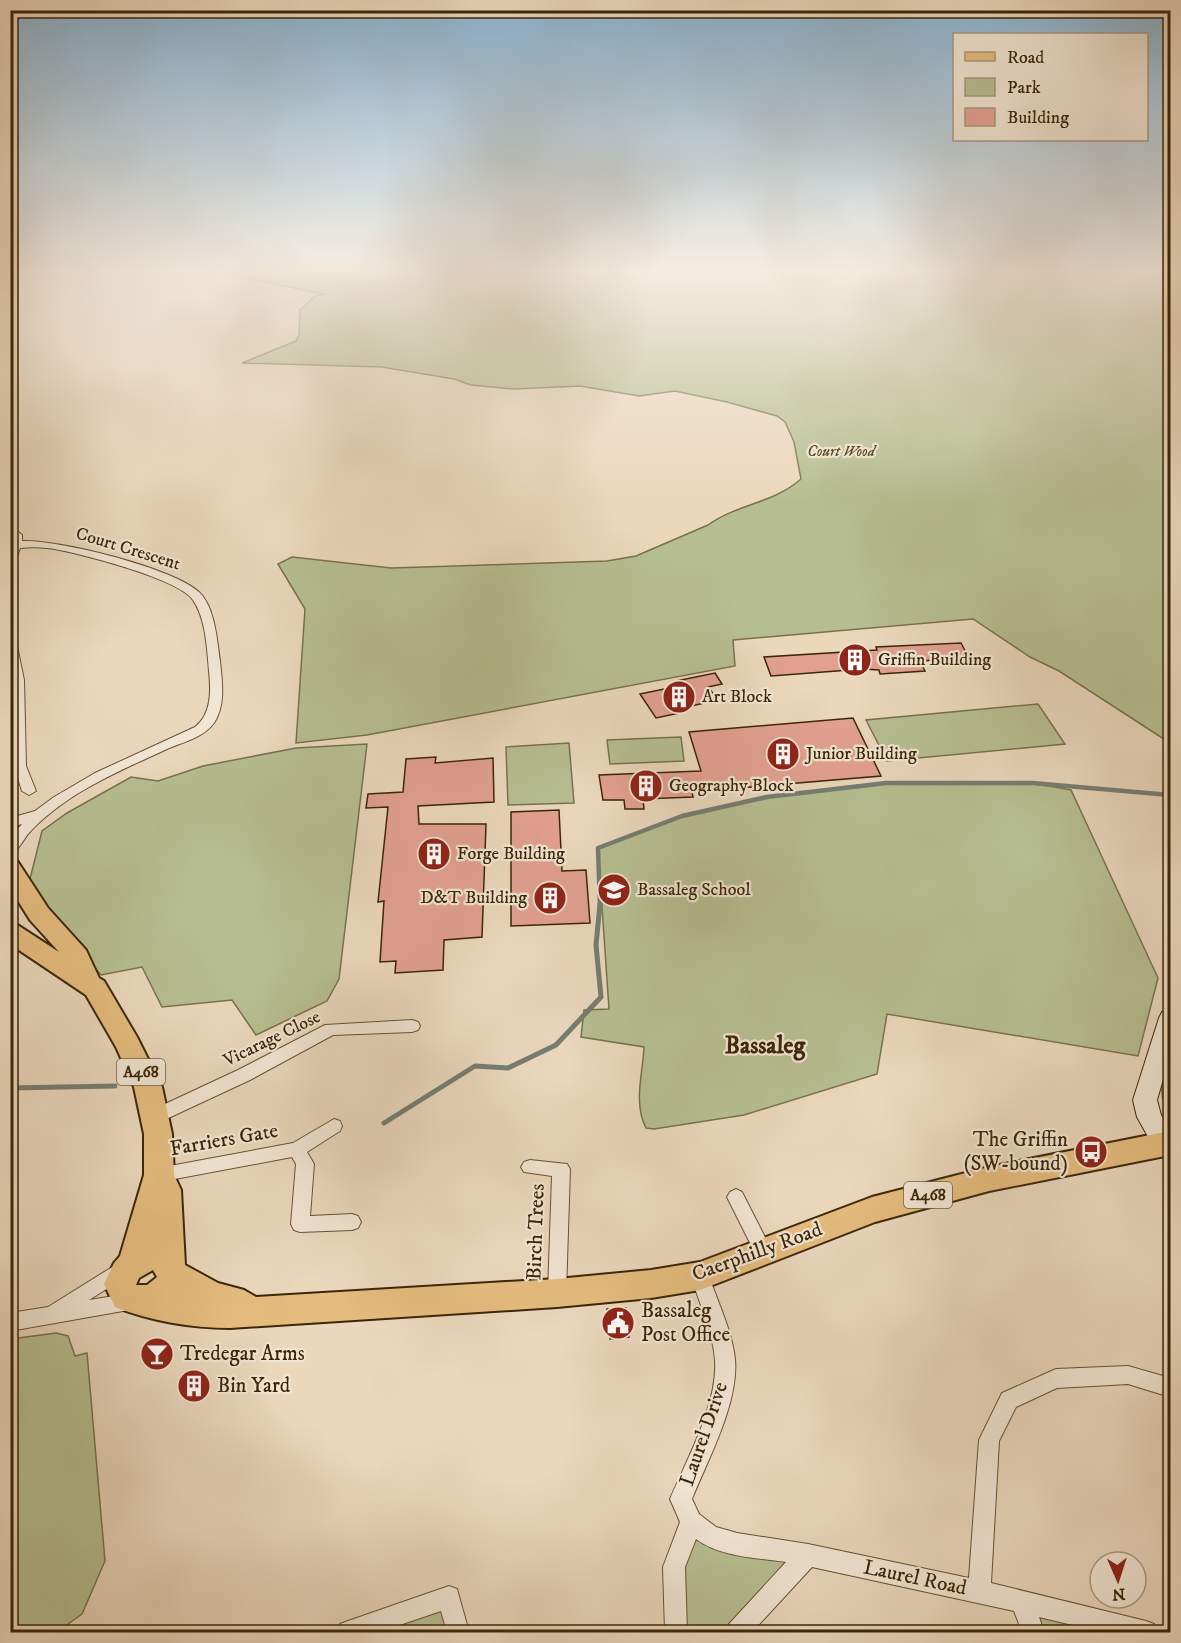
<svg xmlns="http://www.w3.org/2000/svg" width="1181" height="1643" font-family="'IM FELL DW Pica',serif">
  <rect width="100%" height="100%" fill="#ead7bc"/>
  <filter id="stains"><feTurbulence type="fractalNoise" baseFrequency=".00333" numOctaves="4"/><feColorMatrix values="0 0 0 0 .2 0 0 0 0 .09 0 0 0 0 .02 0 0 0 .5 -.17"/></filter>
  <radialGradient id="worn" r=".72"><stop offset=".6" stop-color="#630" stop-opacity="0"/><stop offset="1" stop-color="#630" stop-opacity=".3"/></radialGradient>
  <path fill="#b6be91" stroke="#78724c" stroke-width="1.5" d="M 211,271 L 1170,271 L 1170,743 L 1059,671 L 1030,657 L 973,619 L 733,640 L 735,666 L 367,735 L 296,743 L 305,609 L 278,564 L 292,557 L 391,568 L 607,561 L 636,556 L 708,525 C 737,504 774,503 801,479 L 794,442 L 785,422 L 777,416 L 727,402 L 675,391 L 639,396 L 580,386 L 513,389 L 471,385 L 454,379 L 382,367 L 242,363 L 296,341 L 299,335 L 300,310 L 314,297 L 323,294 Z
    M 1038,704 L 1065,744 L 887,761 L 866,720 Z
    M 681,737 L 684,761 L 610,764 L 607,740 Z
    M 569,743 L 574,803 L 508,805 L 506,747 Z
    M 367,744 L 339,979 L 327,1001 L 256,1035 L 232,1000 L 162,1007 L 142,967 L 101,975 L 57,922 L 44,910 L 30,879 L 42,831 L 67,813 L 131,777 L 158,781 L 203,766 L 296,748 Z
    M 886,783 L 1032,783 L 1071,790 L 1158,978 L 1138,1056 L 887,1014 L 877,1074 L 744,1115 L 654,1129 L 646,1128 C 633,1103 643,1073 644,1047 L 581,1037 L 584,1010 L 609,1009 L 598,848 L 682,816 L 766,797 Z
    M 1170,1056 L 1170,1113 C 1155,1094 1164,1077 1170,1056 Z
    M 56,1333 L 68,1336 L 75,1356 L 87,1353 L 105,1561 L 82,1614 L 57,1632 L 11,1632 L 11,1339 Z
    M 691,1522 L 808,1555 L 737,1632 L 676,1632 L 674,1567 Z
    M 449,1597 L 458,1632 L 348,1632 Z
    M 1022,1602 L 1146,1632 L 1033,1632 Z"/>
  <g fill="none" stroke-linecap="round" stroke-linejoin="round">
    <path stroke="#757d72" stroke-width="4.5" d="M 600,906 L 598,848 L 682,816 L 767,797 L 886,783 L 1032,783 L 1170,795"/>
    <path stroke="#757d72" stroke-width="5" d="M 10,1088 L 115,1086
      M 384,1123 L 475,1066 L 508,1068 L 556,1045 L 601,997 L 596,945 L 600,904"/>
  </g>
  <path fill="#e2a091" stroke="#3b2607" stroke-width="1.5" d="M 961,643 L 969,658 L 920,661 L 925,671 L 880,674 L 879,670 L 863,669 L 771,676 L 764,657 L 877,650 L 876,647 Z
    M 715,673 L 722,684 L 708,687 L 718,700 L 682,708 L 684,712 L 656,718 L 640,694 L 679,686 L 676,681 Z
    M 853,718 L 881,776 L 692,792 L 693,797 L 643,799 L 644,809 L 625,809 L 624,800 L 603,800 L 599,775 L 701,771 L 689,732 Z
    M 436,757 L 435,763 L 493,758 L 494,802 L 418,806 L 419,824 L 486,824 L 482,937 L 444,940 L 443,970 L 395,973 L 396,961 L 380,962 L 384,901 L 378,902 L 388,807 L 366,808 L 368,794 L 403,792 L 406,759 Z
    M 559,810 L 562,871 L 586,870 L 590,923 L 511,926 L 511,812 Z
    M 626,1308 L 629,1337 L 610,1339 L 607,1309 Z
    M 188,1377 L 201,1379 L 199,1396 L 186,1393 Z"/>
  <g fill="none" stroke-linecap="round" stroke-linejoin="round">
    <g stroke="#675234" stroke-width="2">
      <path id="street" d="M 10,525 L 22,535 L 22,541 C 56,539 174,568 199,592 C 215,607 217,640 220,661 C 222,681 226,705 214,723 C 203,738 183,742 167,749 C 137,763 106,776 77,794 C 60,805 42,818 28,834 C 23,840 19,851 10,853 L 10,838 L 22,824 L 10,827 L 10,818 L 35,811 L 54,797 L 95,773 L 195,727 C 212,714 211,690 209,671 C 207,649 206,619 193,600 C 180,579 74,551 47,548 C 38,547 29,547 20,548 L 15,563 L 10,566 L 10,544 L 13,537 L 10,535 Z
        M 10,638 L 16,641 L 24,680 L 26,766 L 36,791 L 29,795 L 22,791 L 14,766 Z
        M 412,1020 L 418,1022 L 420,1026 L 418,1030 L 412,1032 L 333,1035 L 250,1080 L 162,1121 L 156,1123 L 150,1121 L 148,1116 L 150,1111 L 238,1070 L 325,1025 Z
        M 334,1119 L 340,1121 L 342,1126 L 340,1131 L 307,1152 L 314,1164 L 310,1216 L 352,1214 L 358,1216 L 361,1222 L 358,1228 L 352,1230 L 300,1232 L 294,1230 L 291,1224 L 296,1164 L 292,1157 L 159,1182 L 153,1180 L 150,1175 L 153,1170 L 159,1168 L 293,1143 Z
        M 530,1160 L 567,1164 L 570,1169 L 566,1293 L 564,1299 L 557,1302 L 550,1299 L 548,1293 L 552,1176 L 524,1172 L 521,1167 L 524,1162 Z
        M 736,1189 L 742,1192 L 769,1245 L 772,1251 L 769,1257 L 763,1259 L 757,1257 L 727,1197 L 730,1192 Z
        M 122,1261 L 129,1263 L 131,1269 L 129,1275 L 89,1300 L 133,1293 L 140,1296 L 142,1302 L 140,1308 L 10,1331 L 10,1313 L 48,1307 Z
        M 700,1268 L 707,1270 L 709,1276 C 718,1303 732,1331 735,1359 C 739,1403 708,1459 692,1499 L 699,1514 L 716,1527 L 737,1533 L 808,1544 L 969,1578 L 979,1440 L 1002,1393 L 1056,1369 L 1128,1366 L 1170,1378 L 1170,1397 L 1128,1384 L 1057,1388 L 1016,1407 L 999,1441 L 991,1583 L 1146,1621 L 1154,1624 L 1157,1632 L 1102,1632 L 1039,1617 L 1044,1632 L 1022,1632 L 1014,1611 L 812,1567 L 752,1632 L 726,1632 L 729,1624 L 786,1562 C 757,1558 720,1557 696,1539 L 685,1567 L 687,1632 L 665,1632 L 663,1567 L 680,1522 L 670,1499 C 687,1459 718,1404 715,1360 C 713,1332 699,1303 691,1276 L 693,1270 Z
        M 449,1586 L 457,1589 L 469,1632 L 447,1632 L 441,1611 L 379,1632 L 337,1632 L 340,1624 L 348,1621 Z"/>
    </g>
    <g stroke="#3b2607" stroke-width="2">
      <path id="secondary" d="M 1170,1009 L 1170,1055 L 1157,1100 L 1161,1115 L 1170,1131 L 1170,1152 L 1165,1154 L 1156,1151 L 1137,1117 L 1133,1100 L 1159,1018 L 1162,1012 Z"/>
    </g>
    <g stroke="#3b2607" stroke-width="4">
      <path id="primary" d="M 10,860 L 18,862 L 48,908 L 86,950 L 99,978 L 104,981 L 137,1037 L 162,1087 L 172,1134 L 174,1175 L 181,1190 L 185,1265 L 218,1283 L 244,1290 L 256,1297 L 557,1279 L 651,1270 L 700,1262 L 872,1197 L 989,1167 L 1170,1131 L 1170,1155 L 989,1191 L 875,1222 L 700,1290 L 651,1298 L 557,1307 L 230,1328 C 191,1328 151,1321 115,1307 L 104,1284 L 114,1263 L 120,1256 L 144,1175 L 144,1134 L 134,1087 L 116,1047 L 86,995 L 10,944 L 10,923 L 19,926 L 59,952 L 30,920 L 10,888 ZM 153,1270 L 157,1277 L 147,1285 L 136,1285 L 139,1278 Z"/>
    </g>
    <use href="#street" fill="#f1e5d3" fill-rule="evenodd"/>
    <use href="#secondary" fill="#f1e5d3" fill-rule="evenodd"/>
    <use href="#primary" fill="#e5bc7e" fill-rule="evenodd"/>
  </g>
  <linearGradient id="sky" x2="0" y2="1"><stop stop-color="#89b5d6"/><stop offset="0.54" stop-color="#f6ede1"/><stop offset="1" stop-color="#f6ede1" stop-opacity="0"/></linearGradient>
  <rect width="1181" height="501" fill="url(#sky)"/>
  <defs>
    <g id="building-disc" transform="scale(1.725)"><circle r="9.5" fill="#8f2418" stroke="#f1e5d3"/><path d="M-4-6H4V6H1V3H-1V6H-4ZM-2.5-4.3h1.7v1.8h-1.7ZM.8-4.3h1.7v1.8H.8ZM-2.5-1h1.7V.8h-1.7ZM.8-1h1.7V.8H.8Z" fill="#fff"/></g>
    <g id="school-disc" transform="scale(1.725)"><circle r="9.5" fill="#8f2418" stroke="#f1e5d3"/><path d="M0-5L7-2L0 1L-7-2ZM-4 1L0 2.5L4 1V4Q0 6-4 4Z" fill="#fff"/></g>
    <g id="bus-disc" transform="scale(1.725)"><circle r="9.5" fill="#8f2418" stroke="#f1e5d3"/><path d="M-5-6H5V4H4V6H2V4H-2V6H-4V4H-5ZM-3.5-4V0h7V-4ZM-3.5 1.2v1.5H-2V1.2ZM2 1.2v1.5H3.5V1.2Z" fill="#fff"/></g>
    <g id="civic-disc" transform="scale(1.725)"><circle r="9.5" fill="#8f2418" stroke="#f1e5d3"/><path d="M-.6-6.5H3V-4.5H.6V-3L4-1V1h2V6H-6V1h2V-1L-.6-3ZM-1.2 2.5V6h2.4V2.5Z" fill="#fff"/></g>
    <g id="bar-disc" transform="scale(1.725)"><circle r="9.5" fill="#8f2418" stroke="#f1e5d3"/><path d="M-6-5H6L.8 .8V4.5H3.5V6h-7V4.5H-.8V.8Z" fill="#fff"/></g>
  </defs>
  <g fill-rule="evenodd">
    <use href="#building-disc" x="855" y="660"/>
    <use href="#building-disc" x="679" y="697"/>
    <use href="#building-disc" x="783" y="754"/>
    <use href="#building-disc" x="646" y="786"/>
    <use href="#building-disc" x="434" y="854"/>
    <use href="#school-disc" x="614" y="890"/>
    <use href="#building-disc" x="550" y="898"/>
    <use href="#bus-disc" x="1091" y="1152"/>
    <use href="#civic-disc" x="618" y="1323"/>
    <use href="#bar-disc" x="157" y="1354"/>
    <use href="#building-disc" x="194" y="1386"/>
  </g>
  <g text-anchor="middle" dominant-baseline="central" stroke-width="4.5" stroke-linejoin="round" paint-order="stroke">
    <g font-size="15" font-style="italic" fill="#5a4c2a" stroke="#f1e5d3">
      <text x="841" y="451">Court Wood</text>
    </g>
    <g fill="#f1e5d3" stroke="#725f44" stroke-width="1.5">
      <rect x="117" y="1059" width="48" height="26" rx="4.5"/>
      <rect x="904" y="1182" width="48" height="26" rx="4.5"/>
    </g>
    <g font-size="16" font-weight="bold" fill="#3b2607">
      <text x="141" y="1072">A468</text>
      <text x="928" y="1195">A468</text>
    </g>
    <g font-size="18" fill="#3b2607" stroke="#f1e5d3">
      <text transform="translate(128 549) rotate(17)">Court Crescent</text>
      <text transform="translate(272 1039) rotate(-26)">Vicarage Close</text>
    </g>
    <g font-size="18" fill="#3b2607" stroke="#f1e5d3" text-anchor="start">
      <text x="878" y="660">Griffin Building</text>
      <text x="702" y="697">Art Block</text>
      <text x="806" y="754">Junior Building</text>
      <text x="669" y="786">Geography Block</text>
      <text x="457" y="854">Forge Building</text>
      <text x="637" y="890">Bassaleg School</text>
      <text x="527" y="898" text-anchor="end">D&amp;T Building</text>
    </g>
    <g font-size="21" fill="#3b2607" stroke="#f1e5d3">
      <text transform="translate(224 1140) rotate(-10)">Farriers Gate</text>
      <text transform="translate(536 1232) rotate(-88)">Birch Trees</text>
      <text transform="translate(757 1252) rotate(-20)">Caerphilly Road</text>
      <text transform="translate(704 1434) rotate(-71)">Laurel Drive</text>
      <text transform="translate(915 1578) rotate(12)">Laurel Road</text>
    </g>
    <g font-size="21" fill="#3b2607" stroke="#f1e5d3" text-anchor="start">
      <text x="1068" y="1140" text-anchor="end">The Griffin<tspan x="1068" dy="24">(SW-bound)</tspan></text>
      <text x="641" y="1311">Bassaleg<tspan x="641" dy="24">Post Office</tspan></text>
      <text x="180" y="1354">Tredegar Arms</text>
      <text x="217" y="1386">Bin Yard</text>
    </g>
    <g font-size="24" font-weight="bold" fill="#3b2607" stroke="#f1e5d3">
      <text x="765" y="1046">Bassaleg</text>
    </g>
  </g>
  <rect width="1181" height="1643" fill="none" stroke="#ead7bc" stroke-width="36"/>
  <rect x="12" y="12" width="1157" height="1619" fill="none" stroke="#3b2607" stroke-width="3"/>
  <rect x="18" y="18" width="1145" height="1607" fill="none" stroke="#3b2607" stroke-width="1.5"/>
  <rect x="953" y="33" width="195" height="108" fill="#f1e5d3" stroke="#a89981" stroke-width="1.5"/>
  <rect x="965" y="52" width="30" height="9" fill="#e5bc7e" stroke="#a89981" stroke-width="1.5"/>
  <text x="1007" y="63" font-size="18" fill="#3b2607">Road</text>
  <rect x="965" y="78" width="30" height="18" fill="#b6be91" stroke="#a89981" stroke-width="1.5"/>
  <text x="1007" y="93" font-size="18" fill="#3b2607">Park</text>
  <rect x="965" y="108" width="30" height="18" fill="#e2a091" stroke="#a89981" stroke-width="1.5"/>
  <text x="1007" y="123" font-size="18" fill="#3b2607">Building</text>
  <g transform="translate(1118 1580) rotate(177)"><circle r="28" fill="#f1e5d3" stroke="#a89981" stroke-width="1.5"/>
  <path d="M0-4.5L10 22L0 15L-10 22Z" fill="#8f2418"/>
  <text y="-9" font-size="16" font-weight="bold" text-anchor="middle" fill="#3b2607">N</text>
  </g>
  <rect width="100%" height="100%" filter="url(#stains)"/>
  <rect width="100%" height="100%" fill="url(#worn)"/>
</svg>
